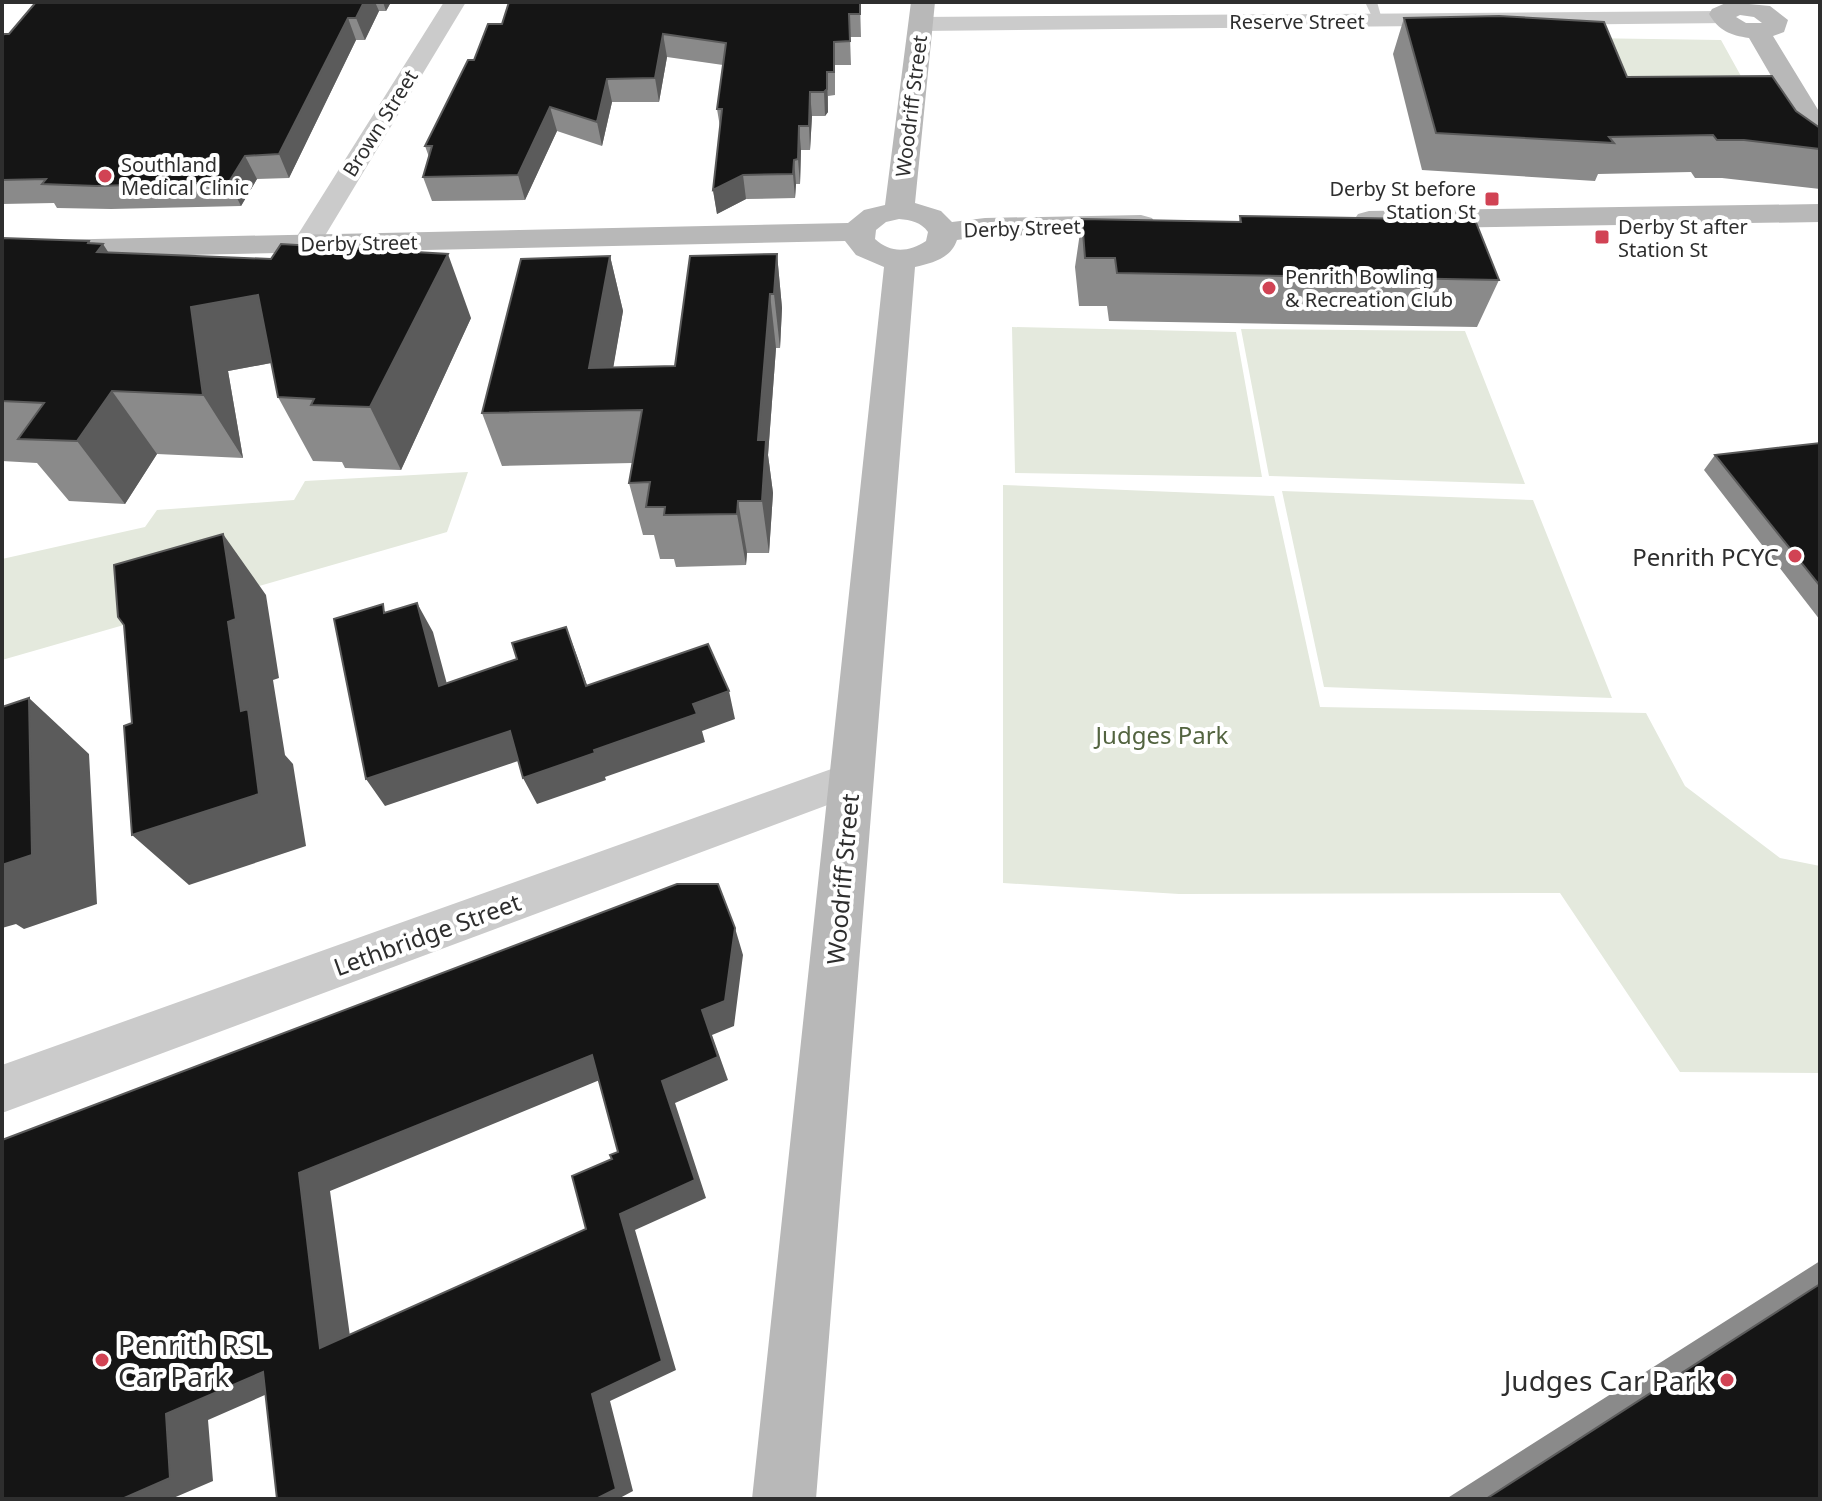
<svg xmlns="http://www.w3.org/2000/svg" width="1822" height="1501" font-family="'Noto Sans',sans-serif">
  <rect width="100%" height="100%" fill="#fff"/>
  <path fill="#e4e9dd" d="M 1583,38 L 1721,40 L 1757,105 L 1611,106 Z
    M 1012,327 L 1236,332 L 1262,477 L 1015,473 Z
    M 1241,329 L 1465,331 L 1525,484 L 1269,476 Z
    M 468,472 L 447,532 L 2,660 L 2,559 L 145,527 L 157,510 L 294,500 L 305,481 Z
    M 1003,485 L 1274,496 L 1320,707 L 1646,713 L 1685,786 L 1780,858 L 1820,866 L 1820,1073 L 1680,1072 L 1560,893 L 1179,894 L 1003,883 Z
    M 1282,491 L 1533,500 L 1612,698 L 1324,687 Z"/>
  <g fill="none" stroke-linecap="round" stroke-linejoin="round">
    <path fill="#cbcbcb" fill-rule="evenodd" d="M 1365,2 L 1377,2 L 1383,23 L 1375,23 Z"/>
    <path fill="#cbcbcb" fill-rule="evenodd" d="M 444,2 L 466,2 L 320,244 L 316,250 L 306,252 L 296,250 L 292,244 Z
      M 1722,11 L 1730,13 L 1733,18 L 1730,23 L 920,31 L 912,29 L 909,24 L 912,19 L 920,17 Z
      M 851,762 L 865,767 L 871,779 L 865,791 L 2,1113 L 2,1065 Z"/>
    <path fill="#b8b8b8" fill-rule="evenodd" d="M 911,2 L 935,2 L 915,203 L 941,211 L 952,222 L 985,218 L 1141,215 L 1152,218 L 1156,224 L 1152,230 L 1141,233 L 985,236 L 957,240 C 951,258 933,263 915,267 L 816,1499 L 752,1499 L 884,267 L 856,255 L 845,241 L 2,259 L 2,241 L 848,223 L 864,210 L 885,205 ZM 899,219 C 911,220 921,222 928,232 L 926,241 C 908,253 890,253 875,239 L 876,230 L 886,222 Z
      M 1728,2 L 1770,6 L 1788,20 L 1784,32 L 1773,36 L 1820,113 L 1820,144 L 1810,142 L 1806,136 L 1749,38 C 1730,35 1719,31 1709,14 L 1712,9 ZM 1740,15 L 1754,17 L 1762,23 L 1746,23 L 1736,17 Z
      M 1820,204 L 1820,222 L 1369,229 L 1358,226 L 1354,220 L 1358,214 L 1369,211 Z"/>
  </g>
  <path fill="#8a8a8a" d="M 36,2 L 391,2 L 386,11 L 379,11 L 365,40 L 356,40 L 289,178 L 257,179 L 241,206 L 111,209 L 57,208 L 54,203 L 2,204 L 2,37 L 9,34 Z
    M 860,2 L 861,37 L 850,37 L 851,65 L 835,65 L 835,95 L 828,96 L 828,112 L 825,116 L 812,116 L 810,150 L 801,150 L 800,184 L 796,184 L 795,198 L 746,199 L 717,214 L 713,190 L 720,127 L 717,109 L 723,65 L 667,57 L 659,102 L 612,102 L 602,146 L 557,131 L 525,200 L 432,201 L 423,177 L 429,157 L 425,146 L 474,60 L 502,24 Z
    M 1404,18 L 1627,77 L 1796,111 L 1820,128 L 1820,189 L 1722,178 L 1695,178 L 1691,172 L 1598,174 L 1595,181 L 1422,170 L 1393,54 Z
    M 1240,216 L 1499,280 L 1477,327 L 1109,321 L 1107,306 L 1079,306 L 1075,267 L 1082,219 L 1239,222 Z
    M 2,238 L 91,243 L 109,253 L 471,318 L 401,470 L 345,468 L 342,462 L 313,461 L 278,397 L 271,363 L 228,371 L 243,458 L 157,454 L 125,504 L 69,501 L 37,463 L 2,461 Z
    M 777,254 L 782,308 L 780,348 L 776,348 L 768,455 L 773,493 L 769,553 L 747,553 L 746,565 L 676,567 L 674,559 L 660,559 L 654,535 L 643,535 L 629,483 L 632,463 L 502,466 L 482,413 L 610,256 L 623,311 L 613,367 L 675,366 Z
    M 1820,443 L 1820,620 L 1704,470 L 1715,455 Z
    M 1820,1261 L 1820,1499 L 1446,1499 Z"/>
  <path fill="#5b5b5b" d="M 364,2 L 375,2 L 379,11 L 365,40 L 356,18 Z
    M 383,2 L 391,2 L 386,11 Z
    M 348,18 L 356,40 L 289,178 L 279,154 Z
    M 663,34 L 667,57 L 659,102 L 655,78 Z
    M 827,72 L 828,112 L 825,116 L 824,92 Z
    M 607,79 L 612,102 L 602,146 L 597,122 Z
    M 810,92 L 812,116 L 810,150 L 809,126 Z
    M 550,107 L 557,131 L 525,200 L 518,175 Z
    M 799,126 L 801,150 L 800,184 L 798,159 Z
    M 245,156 L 257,179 L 241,206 L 229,182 Z
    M 794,160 L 796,184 L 795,198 L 793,174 Z
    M 743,175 L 746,199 L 717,214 L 713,190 Z
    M 89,241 L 97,252 L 103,244 L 144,307 L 88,243 Z
    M 448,254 L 471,318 L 401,470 L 370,407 Z
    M 777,254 L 782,308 L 780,348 L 774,294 Z
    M 610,256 L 623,311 L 606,410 L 589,368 Z
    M 770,294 L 776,348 L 768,455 L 773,493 L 769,553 L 762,501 L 758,440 Z
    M 258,295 L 292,359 L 228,371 L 243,458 L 203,395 L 191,307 Z
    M 112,391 L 157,454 L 125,504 L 77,441 Z
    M 738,501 L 747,553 L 746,565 L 737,514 Z
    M 223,534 L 266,595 L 279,678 L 273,680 L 285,755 L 293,764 L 306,846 L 189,885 L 132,835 L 241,711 L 228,622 Z
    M 417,603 L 433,632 L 455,714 L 439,686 Z
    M 566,627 L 577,656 L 597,714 L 586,686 Z
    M 729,691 L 735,719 L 702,731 L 705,742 L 605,777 L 606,780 L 537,804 L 523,778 L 594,750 L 693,704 Z
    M 29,698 L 89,754 L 97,904 L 24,929 L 16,924 L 2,928 L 2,865 Z
    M 510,731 L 524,759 L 385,806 L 366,779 Z
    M 735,928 L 743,955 L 734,1026 L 712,1035 L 728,1080 L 675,1103 L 706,1198 L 635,1230 L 676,1370 L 610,1401 L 633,1491 L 618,1499 L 596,1499 L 592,1394 L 620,1214 L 662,1081 L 702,1010 Z
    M 592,1055 L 607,1077 L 330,1191 L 353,1358 L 320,1348 L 299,1173 Z
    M 263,1372 L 299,1380 L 208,1420 L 213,1481 L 171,1499 L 122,1499 L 166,1414 Z"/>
  <path fill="#151515" stroke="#5b5b5b" stroke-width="2" fill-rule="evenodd" d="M 36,2 L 364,2 L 356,18 L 348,18 L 279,154 L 245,156 L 229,182 L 97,186 L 42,184 L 46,179 L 2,180 L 2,37 L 4,34 L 9,34 Z
    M 509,2 L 860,2 L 860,14 L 849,14 L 850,41 L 834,42 L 834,72 L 827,72 L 827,89 L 824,92 L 810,92 L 809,126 L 799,126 L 798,159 L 794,160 L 793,174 L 743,175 L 713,190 L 722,109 L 717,109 L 726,43 L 663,34 L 655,78 L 607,79 L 597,122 L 550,107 L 518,175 L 423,177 L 432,146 L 425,146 L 468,60 L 474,60 L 488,24 L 502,24 Z
    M 1499,16 L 1604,22 L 1627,77 L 1772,76 L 1796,111 L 1820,128 L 1820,149 L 1744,140 L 1717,140 L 1713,135 L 1609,137 L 1614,143 L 1436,133 L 1404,18 Z
    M 1240,216 L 1475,220 L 1499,280 L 1117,273 L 1115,258 L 1085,258 L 1082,219 L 1241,222 Z
    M 2,238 L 89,241 L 88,243 L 103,244 L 97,252 L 271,259 L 281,244 L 448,254 L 370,407 L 311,405 L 314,399 L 278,397 L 258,295 L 191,307 L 203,395 L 112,391 L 77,441 L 18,439 L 44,403 L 2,401 Z
    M 777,254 L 774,294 L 770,294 L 758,440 L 766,440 L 762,501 L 738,501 L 737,514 L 664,515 L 665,507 L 646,507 L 650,482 L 629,483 L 642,410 L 482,413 L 521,259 L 610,256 L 589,368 L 675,366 L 690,256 Z
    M 1820,443 L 1820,586 L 1715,455 Z
    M 223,534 L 236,619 L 228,622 L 241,711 L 248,709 L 259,794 L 132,835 L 124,726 L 132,723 L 124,625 L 118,617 L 114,565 Z
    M 417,603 L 439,686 L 517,659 L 512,643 L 566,627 L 586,686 L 708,644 L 729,691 L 693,704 L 697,714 L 594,750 L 595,753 L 523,778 L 510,731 L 366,779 L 334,619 L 383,604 L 384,613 Z
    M 29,698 L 32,855 L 2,865 L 2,707 Z
    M 677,884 L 718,884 L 735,928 L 725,1001 L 702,1010 L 718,1057 L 662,1081 L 695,1180 L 620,1214 L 662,1361 L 592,1394 L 616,1489 L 596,1499 L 277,1499 L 263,1372 L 166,1414 L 170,1478 L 122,1499 L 2,1499 L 2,1140 ZM 592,1055 L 618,1152 L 610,1155 L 612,1159 L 572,1176 L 586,1229 L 320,1348 L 299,1173 Z
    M 1820,1284 L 1820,1499 L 1486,1499 Z"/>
  <g fill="#d14354" stroke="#fff" stroke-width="3">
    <circle cx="105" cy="176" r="8"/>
    <rect x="1484" y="191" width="16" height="16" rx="4"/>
    <rect x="1594" y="229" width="16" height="16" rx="4"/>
    <circle cx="1269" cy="288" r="8"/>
    <circle cx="1795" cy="556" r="8"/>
    <circle cx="102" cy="1360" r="8"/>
    <circle cx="1727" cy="1380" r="8"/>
  </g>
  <g text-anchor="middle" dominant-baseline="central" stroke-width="8" stroke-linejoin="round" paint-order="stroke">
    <g font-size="20" fill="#2e2e2e" stroke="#fff">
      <text x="1297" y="21">Reserve Street</text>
      <text transform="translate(911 106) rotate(-83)">Woodriff Street</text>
      <text transform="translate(380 123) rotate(-58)">Brown Street</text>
      <text transform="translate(1022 228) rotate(-2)">Derby Street</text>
      <text transform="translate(359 243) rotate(-1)">Derby Street</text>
    </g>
    <g font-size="20" fill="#2e2e2e" stroke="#fff" text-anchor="start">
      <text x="121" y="164">Southland<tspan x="121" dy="23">Medical Clinic</tspan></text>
      <text x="1476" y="188" text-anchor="end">Derby St before<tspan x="1476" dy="23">Station St</tspan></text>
      <text x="1618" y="226">Derby St after<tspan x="1618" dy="23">Station St</tspan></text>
      <text x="1285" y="276">Penrith Bowling<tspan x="1285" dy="23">&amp; Recreation Club</tspan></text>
    </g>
    <g font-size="24" fill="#2e2e2e" stroke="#fff" text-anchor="end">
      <text x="1779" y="556">Penrith PCYC</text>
    </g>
    <g font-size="24" fill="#536440" stroke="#fff">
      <text x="1162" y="734">Judges Park</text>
    </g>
    <g font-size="24" fill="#2e2e2e" stroke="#fff">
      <text transform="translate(842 879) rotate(-85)">Woodriff Street</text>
      <text transform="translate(427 934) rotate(-20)">Lethbridge Street</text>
    </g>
    <g font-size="28" fill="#2e2e2e" stroke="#fff" text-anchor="start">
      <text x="118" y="1344">Penrith RSL<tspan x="118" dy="32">Car Park</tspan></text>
      <text x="1711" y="1380" text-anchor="end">Judges Car Park</text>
    </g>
  </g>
  <rect width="1822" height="1501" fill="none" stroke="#2e2e2e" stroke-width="8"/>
</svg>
